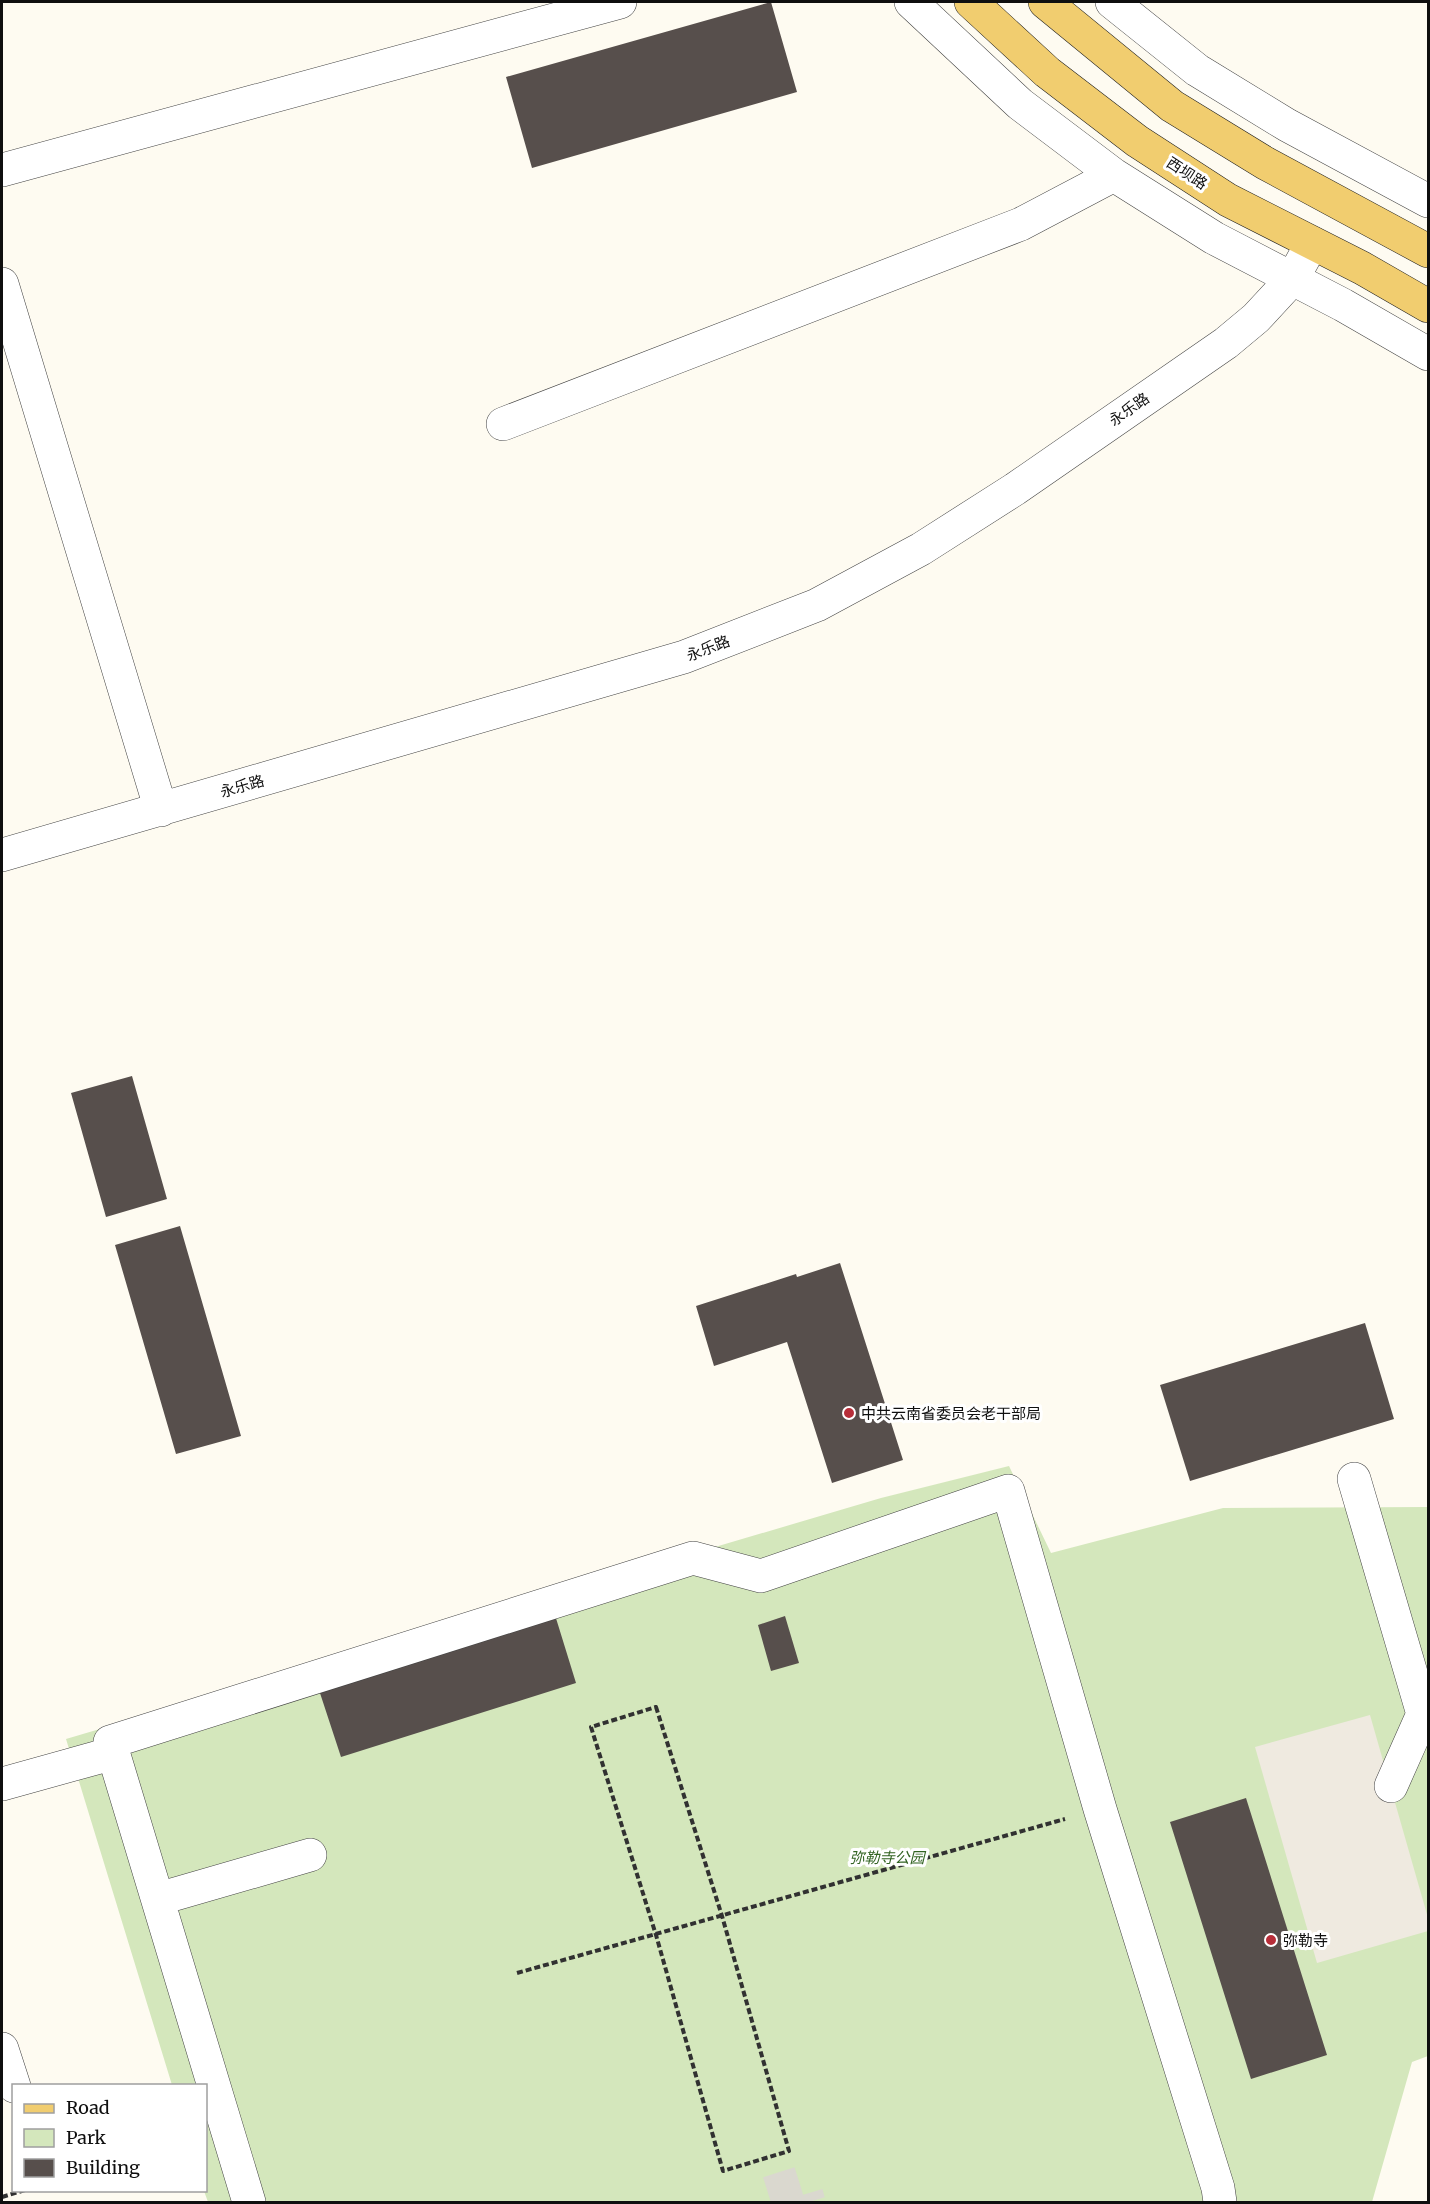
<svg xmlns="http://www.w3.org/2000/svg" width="1430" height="2204" font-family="Merriweather,'Noto Sans SC',serif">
  <rect width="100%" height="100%" fill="#fefbf1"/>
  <path fill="#d4e7bc" d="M 1009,1466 L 1051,1553 L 1223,1508 L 1428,1507 L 1428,2056 L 1412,2062 L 1372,2202 L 208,2202 L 204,2191 L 206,2086 L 172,2085 L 66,1739 L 881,1498 Z"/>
  <path fill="#efeae0" d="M 1370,1715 L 1428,1918 L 1428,1931 L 1317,1963 L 1255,1747 Z"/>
  <path fill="#574f4c" d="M 771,2 L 797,92 L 532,168 L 506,77 Z
    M 132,1076 L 167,1199 L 106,1217 L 71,1093 Z
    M 180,1226 L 241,1436 L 176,1454 L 115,1245 Z
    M 840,1263 L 903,1460 L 832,1483 L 787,1342 L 714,1366 L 696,1306 L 796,1274 L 797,1277 Z
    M 1365,1323 L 1394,1419 L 1190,1481 L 1160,1385 Z
    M 555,1615 L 576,1683 L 341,1757 L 319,1690 Z
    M 785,1616 L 799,1663 L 771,1671 L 758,1625 Z
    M 1246,1798 L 1327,2055 L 1251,2079 L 1170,1822 Z"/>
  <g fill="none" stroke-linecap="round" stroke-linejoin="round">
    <path stroke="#dad8cf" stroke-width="33" stroke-dasharray="33 16" stroke-linecap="butt" d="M 768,2193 L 803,2182 L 809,2202"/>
    <g stroke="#424242" stroke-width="34">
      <path id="minor" d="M 911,2 L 1020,104 L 1114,175 L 1214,238 L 1343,305 L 1428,354
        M 1112,2 L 1197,70 L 1287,125 L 1428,201
        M 2,170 L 620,2
        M 2,284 L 161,810
        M 503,424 L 1021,224 L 1114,175
        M 2,855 L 684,657 L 817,605 L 921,549 L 1015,489 L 1226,343 L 1256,318 L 1293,278 L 1312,243
        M 1354,1479 L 1423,1714 L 1391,1786
        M 2,1784 L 114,1753
        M 158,1899 L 310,1855
        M 2,2049 L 14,2086
        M 249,2202 L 110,1742 L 693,1558 L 761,1576 L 1008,1491 L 1100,1809 L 1218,2188 L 1220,2202"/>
    </g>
    <g stroke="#202020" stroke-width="34">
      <path id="major" d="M 971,2 L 1047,72 L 1137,141 L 1228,200 L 1362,268 L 1428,306
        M 1045,2 L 1172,106 L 1265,163 L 1428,251"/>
    </g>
    <path stroke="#313131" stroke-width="4" stroke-dasharray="6 3" stroke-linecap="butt" d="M 656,1707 L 722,1916 L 789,2151 L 723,2171 L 656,1935 L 591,1727 Z
      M 517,1973 L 1065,1819
      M 2,2197 L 25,2190"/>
    <use href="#minor" stroke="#fff" stroke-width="33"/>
    <use href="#major" stroke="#f1cd6f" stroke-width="33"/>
  </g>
  <g fill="#b72e39" stroke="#fff" stroke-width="2">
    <circle cx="849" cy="1413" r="6"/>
    <circle cx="1271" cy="1940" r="6"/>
  </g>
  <g text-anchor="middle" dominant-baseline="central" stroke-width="6" stroke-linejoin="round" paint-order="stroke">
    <g font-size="15" fill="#0f0f0f" stroke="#fff">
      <text transform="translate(1187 173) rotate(33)">西坝路</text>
      <text transform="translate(1129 409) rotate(-35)">永乐路</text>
      <text transform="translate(708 648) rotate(-21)">永乐路</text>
      <text transform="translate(242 786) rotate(-16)">永乐路</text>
    </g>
    <g font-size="15" fill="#0f0f0f" stroke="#fff" text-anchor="start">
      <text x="861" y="1413">中共云南省委员会老干部局</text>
      <text x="1283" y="1940">弥勒寺</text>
    </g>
    <g font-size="15" font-style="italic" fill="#326322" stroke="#fff">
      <text x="887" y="1857">弥勒寺公园</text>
    </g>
  </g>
  <rect width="1430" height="2204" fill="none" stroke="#0f0f0f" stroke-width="6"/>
  <rect x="12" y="2084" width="195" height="108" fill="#ffffff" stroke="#9f9f9f" stroke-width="1.5"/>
  <rect x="24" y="2104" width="30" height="9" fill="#f1cd6f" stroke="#9f9f9f" stroke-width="1.5"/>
  <text x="66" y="2114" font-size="18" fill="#0f0f0f">Road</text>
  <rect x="24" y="2129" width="30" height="18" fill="#d4e7bc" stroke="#9f9f9f" stroke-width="1.5"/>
  <text x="66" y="2144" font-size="18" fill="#0f0f0f">Park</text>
  <rect x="24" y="2159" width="30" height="18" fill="#574f4c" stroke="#9f9f9f" stroke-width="1.5"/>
  <text x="66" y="2174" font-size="18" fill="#0f0f0f">Building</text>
</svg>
